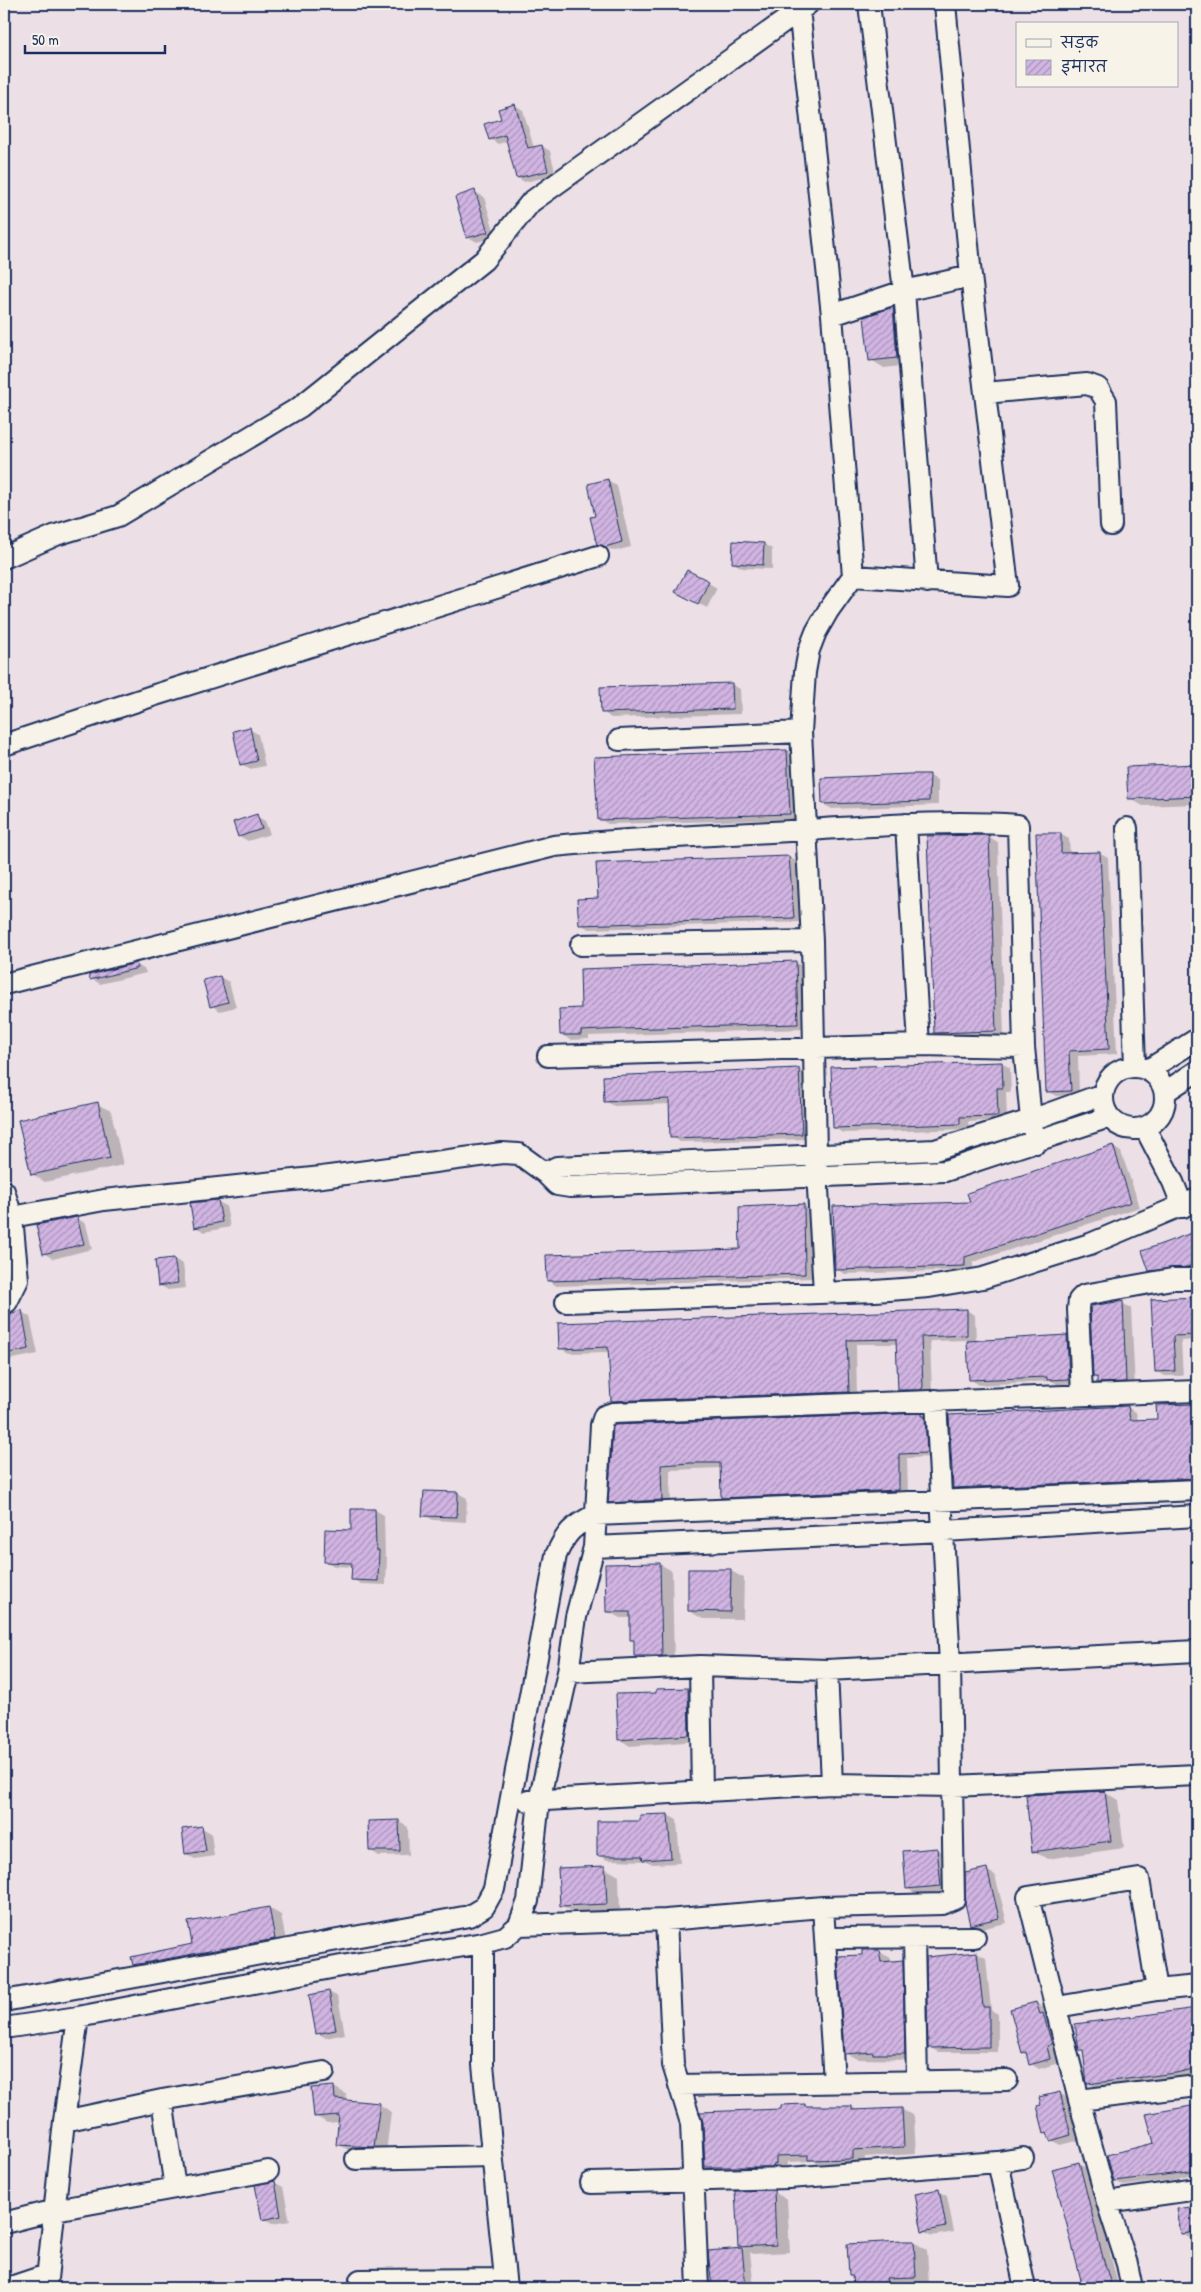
<svg xmlns="http://www.w3.org/2000/svg" width="1201" height="2292" font-family="'Patrick Hand','Playpen Sans Deva',sans-serif">
  <defs>
    <pattern id="building-hatch" width="6" height="6" patternUnits="userSpaceOnUse" patternTransform="scale(1.25)"><rect width="6" height="6" fill="#d1b4e2"/><path d="M-1 1l2-2M0 6l6-6M5 7l2-2" fill="none" stroke="#a993ba"/></pattern>
  </defs>
  <rect width="100%" height="100%" fill="#ece0e6"/>
  <filter id="ink" filterUnits="userSpaceOnUse"><feTurbulence type="fractalNoise" baseFrequency=".02" numOctaves="2"/><feDisplacementMap in="SourceGraphic" scale="10" xChannelSelector="R" yChannelSelector="G"/><feConvolveMatrix kernelMatrix="1 2 1 2 8 2 1 2 1" color-interpolation-filters="sRGB"/></filter>
  <g filter="url(#ink)">
    <path fill="#0003" d="M 515,105 L 523,110 L 534,148 L 542,146 L 550,151 L 556,175 L 525,182 L 517,178 L 508,141 L 498,144 L 490,139 L 502,120 Z
      M 475,192 L 484,197 L 496,237 L 477,242 L 468,237 Z
      M 893,308 L 907,316 L 911,365 L 884,368 L 871,360 L 865,318 Z
      M 608,480 L 617,486 L 631,547 L 615,551 L 598,544 L 597,516 Z
      M 764,544 L 772,549 L 772,569 L 742,568 L 734,563 Z
      M 688,571 L 717,588 L 707,608 L 686,597 Z
      M 731,684 L 740,689 L 741,714 L 611,718 L 603,712 Z
      M 249,729 L 258,734 L 265,766 L 250,769 L 241,764 Z
      M 787,751 L 796,756 L 799,819 L 608,824 L 599,819 L 595,758 Z
      M 1197,765 L 1197,804 L 1143,806 L 1129,798 L 1128,768 Z
      M 929,775 L 938,781 L 938,805 L 832,809 L 823,804 Z
      M 256,816 L 265,821 L 270,834 L 248,841 L 239,836 Z
      M 1060,834 L 1069,839 L 1070,854 L 1099,853 L 1108,858 L 1117,1054 L 1078,1056 L 1079,1095 L 1056,1096 L 1047,1091 Z
      M 989,837 L 998,842 L 1004,1036 L 944,1038 L 936,1033 Z
      M 789,857 L 798,862 L 803,922 L 589,929 L 580,924 L 599,899 L 597,864 Z
      M 796,962 L 805,968 L 806,1029 L 589,1036 L 589,1039 L 570,1040 L 561,1034 L 583,1010 Z
      M 136,964 L 145,970 L 146,973 L 100,984 L 92,979 Z
      M 220,977 L 229,982 L 236,1007 L 220,1011 L 212,1006 Z
      M 1002,1063 L 1010,1068 L 1011,1092 L 1006,1092 L 1007,1120 L 968,1122 L 969,1129 L 843,1133 L 834,1128 Z
      M 798,1069 L 807,1075 L 810,1139 L 680,1142 L 672,1137 L 671,1104 L 614,1106 L 605,1101 Z
      M 97,1104 L 111,1111 L 123,1165 L 45,1182 L 32,1174 Z
      M 1112,1146 L 1121,1152 L 1140,1207 L 973,1262 L 973,1270 L 845,1274 L 836,1269 L 971,1203 Z
      M 1197,1153 L 1197,1165 L 1192,1156 Z
      M 217,1201 L 226,1206 L 230,1227 L 204,1232 L 196,1227 Z
      M 804,1206 L 813,1211 L 814,1278 L 557,1286 L 548,1281 L 741,1250 L 740,1208 Z
      M 77,1218 L 86,1224 L 92,1249 L 53,1259 L 44,1253 Z
      M 1197,1231 L 1197,1274 L 1162,1278 L 1150,1270 Z
      M 174,1259 L 183,1264 L 186,1288 L 168,1290 L 159,1285 Z
      M 1197,1298 L 1197,1340 L 1181,1341 L 1183,1376 L 1165,1376 L 1156,1371 L 1152,1300 Z
      M 1122,1303 L 1131,1308 L 1135,1386 L 1107,1387 L 1098,1382 L 1098,1379 L 1094,1377 Z
      M 966,1310 L 975,1315 L 976,1342 L 1067,1336 L 1076,1341 L 1078,1383 L 1057,1384 L 1052,1381 L 979,1385 L 970,1379 L 968,1340 L 930,1341 L 932,1392 L 908,1395 L 900,1390 L 897,1344 L 856,1344 L 857,1397 L 621,1406 L 612,1401 L 609,1352 L 569,1353 L 560,1348 Z
      M 22,1312 L 30,1317 L 38,1354 L 8,1360 L 4,1357 L 4,1317 Z
      M 1197,1404 L 1197,1483 L 963,1493 L 954,1488 L 1127,1407 L 1136,1412 L 1138,1421 L 1158,1420 L 1158,1407 Z
      M 922,1414 L 931,1420 L 935,1457 L 907,1458 L 908,1495 L 731,1502 L 722,1497 L 721,1468 L 670,1470 L 671,1505 L 619,1507 L 610,1502 L 614,1428 Z
      M 458,1493 L 467,1498 L 466,1522 L 433,1520 L 424,1515 Z
      M 375,1510 L 384,1515 L 385,1555 L 387,1557 L 386,1585 L 361,1584 L 352,1579 L 353,1567 L 334,1566 L 325,1561 Z
      M 660,1564 L 672,1571 L 674,1662 L 648,1663 L 635,1656 L 635,1641 L 632,1639 L 631,1618 L 620,1618 L 607,1611 Z
      M 731,1571 L 744,1578 L 743,1619 L 703,1619 L 689,1611 Z
      M 688,1689 L 699,1695 L 700,1741 L 630,1746 L 619,1739 L 658,1694 Z
      M 1104,1792 L 1118,1800 L 1124,1848 L 1047,1859 L 1034,1851 Z
      M 668,1815 L 677,1820 L 680,1863 L 653,1864 L 646,1861 L 607,1860 L 598,1855 L 642,1823 Z
      M 399,1822 L 408,1827 L 409,1855 L 379,1856 L 370,1850 Z
      M 202,1828 L 211,1833 L 214,1856 L 195,1859 L 186,1854 Z
      M 937,1849 L 946,1854 L 950,1891 L 916,1894 L 908,1889 Z
      M 605,1868 L 619,1876 L 620,1911 L 575,1913 L 561,1905 Z
      M 986,1870 L 995,1875 L 1007,1923 L 980,1929 L 971,1924 Z
      M 269,1908 L 281,1915 L 287,1946 L 146,1972 L 134,1965 L 194,1945 Z
      M 879,1952 L 891,1958 L 891,1962 L 902,1961 L 914,1968 L 916,2060 L 857,2059 L 845,2053 L 864,1956 Z
      M 977,1953 L 986,1958 L 991,2010 L 998,2014 L 998,2052 L 938,2052 L 929,2047 Z
      M 329,1992 L 338,1997 L 345,2034 L 326,2038 L 317,2033 Z
      M 1036,2003 L 1045,2008 L 1047,2016 L 1052,2019 L 1060,2049 L 1055,2051 L 1059,2063 L 1039,2069 L 1031,2064 L 1028,2055 L 1023,2052 Z
      M 1197,2010 L 1197,2074 L 1097,2088 L 1089,2083 L 1085,2052 L 1080,2049 L 1076,2025 Z
      M 334,2087 L 346,2094 L 347,2102 L 379,2104 L 391,2112 L 386,2153 L 350,2151 L 338,2144 L 340,2122 L 327,2123 L 315,2116 Z
      M 1059,2093 L 1068,2098 L 1080,2140 L 1060,2145 L 1051,2140 L 1049,2135 L 1045,2132 L 1042,2106 Z
      M 804,2105 L 808,2108 L 852,2107 L 859,2111 L 901,2109 L 914,2116 L 916,2154 L 865,2157 L 865,2165 L 822,2166 L 814,2161 L 788,2162 L 788,2171 L 718,2173 L 706,2166 L 782,2110 Z
      M 1197,2106 L 1197,2174 L 1172,2180 L 1124,2186 L 1115,2181 L 1155,2144 L 1174,2109 Z
      M 1079,2163 L 1088,2169 L 1119,2288 L 1084,2288 L 1054,2170 Z
      M 274,2182 L 283,2187 L 290,2221 L 272,2224 L 263,2219 Z
      M 938,2191 L 947,2196 L 954,2232 L 932,2236 L 923,2231 Z
      M 773,2192 L 787,2199 L 790,2252 L 753,2254 L 750,2252 L 754,2288 L 713,2288 L 710,2252 L 745,2249 L 739,2246 Z
      M 1197,2207 L 1197,2238 L 1191,2239 L 1182,2234 L 1178,2210 Z
      M 914,2242 L 927,2250 L 929,2284 L 899,2285 L 900,2288 L 861,2288 L 854,2284 L 854,2276 L 850,2274 Z
      M 1197,2278 L 1197,2288 L 1175,2288 L 1174,2285 Z"/>
    <path fill="url(#building-hatch)" stroke="#1b2f5e" d="M 515,104 L 528,148 L 542,145 L 548,171 L 516,178 L 505,135 L 489,140 L 484,124 L 501,119 L 498,109 Z
      M 475,190 L 488,232 L 467,238 L 455,197 Z
      M 893,307 L 897,358 L 869,361 L 864,317 Z
      M 608,479 L 622,542 L 605,547 L 597,545 L 590,517 L 595,516 L 588,484 Z
      M 733,541 L 764,543 L 763,565 L 732,563 Z
      M 687,570 L 709,581 L 698,604 L 675,592 Z
      M 732,683 L 733,709 L 601,713 L 600,687 Z
      M 250,727 L 257,761 L 240,765 L 233,731 Z
      M 787,750 L 790,814 L 598,820 L 594,757 Z
      M 1197,764 L 1197,796 L 1128,799 L 1126,767 Z
      M 909,774 L 930,774 L 929,801 L 822,804 L 821,778 Z
      M 257,814 L 262,829 L 238,837 L 233,822 Z
      M 1036,833 L 1061,833 L 1061,853 L 1100,852 L 1109,1049 L 1069,1051 L 1071,1091 L 1046,1092 Z
      M 989,835 L 996,1031 L 934,1033 L 927,836 Z
      M 789,856 L 794,918 L 579,925 L 577,899 L 598,898 L 596,863 Z
      M 796,961 L 798,1024 L 622,1029 L 581,1031 L 581,1035 L 560,1035 L 559,1009 L 581,1008 L 580,969 Z
      M 136,963 L 138,968 L 90,980 L 89,975 Z
      M 220,976 L 228,1002 L 210,1007 L 203,980 Z
      M 1002,1062 L 1003,1088 L 997,1088 L 998,1116 L 960,1117 L 960,1124 L 833,1128 L 831,1067 Z
      M 799,1068 L 802,1134 L 670,1138 L 669,1099 L 604,1102 L 603,1076 Z
      M 98,1102 L 110,1158 L 31,1175 L 18,1120 Z
      M 1113,1145 L 1131,1202 L 965,1257 L 965,1266 L 835,1270 L 833,1206 L 970,1202 L 967,1193 Z
      M 218,1200 L 222,1222 L 194,1228 L 190,1203 Z
      M 804,1204 L 805,1274 L 547,1281 L 546,1255 L 740,1249 L 739,1207 Z
      M 77,1217 L 84,1244 L 43,1254 L 36,1225 Z
      M 1197,1231 L 1197,1263 L 1187,1267 L 1149,1271 L 1142,1251 Z
      M 174,1258 L 178,1283 L 158,1286 L 155,1260 Z
      M 1197,1297 L 1197,1335 L 1173,1336 L 1175,1371 L 1155,1372 L 1151,1299 Z
      M 1123,1301 L 1126,1382 L 1097,1383 L 1097,1377 L 1093,1377 L 1090,1306 Z
      M 967,1309 L 967,1335 L 921,1337 L 923,1387 L 921,1390 L 898,1390 L 896,1339 L 847,1340 L 849,1392 L 611,1401 L 608,1347 L 559,1349 L 558,1323 Z
      M 22,1310 L 29,1349 L 4,1354 L 4,1316 Z
      M 1067,1335 L 1069,1379 L 1047,1380 L 1047,1377 L 969,1380 L 967,1341 Z
      M 1197,1404 L 1197,1478 L 953,1488 L 949,1415 L 1128,1406 L 1130,1420 L 1157,1419 L 1156,1405 Z
      M 922,1413 L 922,1416 L 925,1416 L 927,1453 L 899,1454 L 899,1490 L 721,1498 L 720,1463 L 691,1463 L 661,1465 L 662,1500 L 608,1503 L 613,1427 L 615,1425 Z
      M 424,1491 L 458,1492 L 457,1517 L 422,1516 Z
      M 351,1509 L 375,1509 L 376,1550 L 379,1550 L 378,1581 L 351,1580 L 352,1563 L 324,1562 L 325,1529 L 351,1530 Z
      M 660,1563 L 662,1656 L 634,1656 L 634,1640 L 630,1640 L 630,1612 L 606,1612 L 605,1564 Z
      M 688,1569 L 731,1569 L 730,1612 L 688,1611 Z
      M 688,1688 L 689,1735 L 618,1740 L 616,1694 L 656,1693 L 656,1689 Z
      M 1105,1791 L 1111,1841 L 1032,1852 L 1026,1795 Z
      M 668,1814 L 671,1858 L 643,1860 L 642,1856 L 597,1856 L 597,1821 L 640,1821 L 640,1815 Z
      M 399,1820 L 400,1851 L 369,1851 L 368,1821 Z
      M 202,1826 L 206,1851 L 185,1854 L 182,1829 Z
      M 937,1848 L 941,1886 L 906,1889 L 903,1851 Z
      M 605,1866 L 607,1904 L 560,1906 L 558,1868 Z
      M 987,1868 L 999,1918 L 970,1925 L 965,1903 L 965,1873 Z
      M 269,1907 L 275,1939 L 133,1965 L 131,1957 L 192,1944 L 188,1922 Z
      M 862,1950 L 879,1950 L 881,1962 L 903,1960 L 905,2054 L 873,2054 L 873,2052 L 844,2054 L 838,1956 L 862,1955 Z
      M 977,1952 L 983,2007 L 989,2007 L 989,2047 L 928,2048 L 926,1957 Z
      M 329,1991 L 336,2030 L 316,2034 L 309,1995 Z
      M 1036,2002 L 1040,2014 L 1043,2013 L 1052,2044 L 1047,2046 L 1050,2059 L 1029,2065 L 1026,2052 L 1022,2053 L 1010,2009 Z
      M 1197,2008 L 1197,2068 L 1176,2073 L 1087,2084 L 1083,2050 L 1079,2050 L 1075,2024 Z
      M 334,2086 L 335,2099 L 380,2103 L 374,2147 L 336,2145 L 339,2115 L 314,2117 L 311,2088 Z
      M 1060,2092 L 1071,2135 L 1050,2141 L 1047,2132 L 1044,2133 L 1037,2106 L 1041,2105 L 1039,2097 Z
      M 805,2104 L 805,2106 L 852,2106 L 852,2110 L 902,2108 L 904,2147 L 853,2150 L 853,2159 L 808,2160 L 808,2155 L 776,2156 L 776,2164 L 772,2165 L 772,2167 L 705,2167 L 703,2122 L 700,2112 L 781,2109 L 781,2105 Z
      M 1197,2105 L 1197,2171 L 1114,2181 L 1107,2155 L 1154,2143 L 1146,2114 Z
      M 1079,2162 L 1103,2258 L 1112,2288 L 1083,2288 L 1068,2229 L 1052,2169 Z
      M 275,2181 L 281,2216 L 262,2220 L 255,2185 Z
      M 939,2189 L 946,2227 L 922,2232 L 915,2194 Z
      M 774,2190 L 776,2245 L 738,2247 L 735,2191 Z
      M 1197,2206 L 1197,2232 L 1181,2234 L 1177,2209 Z
      M 902,2241 L 914,2241 L 916,2277 L 886,2278 L 887,2283 L 853,2285 L 852,2275 L 849,2275 L 847,2244 Z
      M 742,2248 L 746,2288 L 712,2288 L 708,2251 Z"/>
    <g fill="none" stroke-linecap="round" stroke-linejoin="round">
      <g stroke="#1b2f5e" stroke-width="24">
        <path id="street" d="M 869,4 L 904,291 L 927,582
          M 799,9 L 832,315 L 853,576 L 828,611 L 816,632 L 809,650 L 805,672 L 801,732 L 812,941 L 816,1155 L 824,1292
          M 832,315 L 904,291 L 971,276
          M 985,393 L 1087,384 L 1098,388 L 1106,401 L 1111,525
          M 4,558 L 56,535 L 118,516 L 300,407 L 484,260 L 531,202 L 808,4
          M 853,576 L 1008,586 L 971,276 L 945,4
          M 619,740 L 801,732
          M 4,745 L 155,695 L 598,556
          M 906,824 L 919,1045
          M 1127,828 L 1135,1067
          M 581,945 L 812,941
          M 4,984 L 554,846 C 638,837 722,835 807,830 C 877,826 947,820 1018,825 L 1024,1047 L 1031,1120 L 1036,1143
          M 548,1056 L 919,1045 L 1024,1047
          M1103 1098a31 31 0 1 1 62 0a31 31 0 1 1-62 0Z
          M 1148,1070 L 1197,1039
          M 1165,1092 L 1197,1071
          M 1145,1128 L 1173,1182 L 1183,1207
          M 545,1173 L 557,1167 L 935,1150 L 1031,1120 L 1103,1094
          M 4,1191 L 12,1217 L 18,1280 L 7,1302 L 4,1304
          M 12,1217 L 104,1200 L 322,1177 L 502,1153 L 519,1154 L 545,1173 L 557,1185 L 570,1187 L 945,1171 L 1109,1117
          M 566,1302 L 875,1291 L 929,1287 L 983,1278 L 1090,1244 L 1197,1199
          M 1082,1394 L 1078,1309 L 1079,1300 L 1084,1295 L 1172,1279 L 1197,1279
          M 594,1547 L 944,1531 L 1197,1516
          M 700,1666 L 702,1792
          M 827,1670 L 832,1784
          M 568,1672 L 700,1666 L 827,1670 L 1197,1651
          M 528,1801 L 832,1784 L 953,1786 L 1197,1775
          M 823,1907 L 834,2082
          M 666,1920 L 673,2065 L 691,2123 L 698,2288
          M 519,1925 L 666,1920 L 823,1907 L 942,1904 L 954,1899 L 950,1664 L 936,1400
          M 825,1938 L 975,1937
          M 914,1938 L 917,2081
          M 483,1943 L 483,2065 L 506,2288
          M 1157,1990 L 1197,1986
          M 4,2001 L 469,1916 L 484,1907 L 494,1889 L 556,1555 C 566,1533 572,1526 595,1515 L 1197,1490
          M 1057,2007 L 1157,1990 L 1139,1879 L 1028,1897 L 1079,2100 L 1107,2202 L 1127,2264 L 1132,2288
          M 4,2028 L 78,2017 L 341,1966 L 483,1943 L 505,1937 L 519,1925 L 528,1901 L 539,1801 L 568,1672 L 576,1617 L 594,1547 L 601,1425 L 604,1416 L 613,1413 L 1197,1391
          M 679,2085 L 1007,2080
          M 162,2100 L 175,2188
          M 1079,2100 L 1197,2086
          M 64,2121 L 162,2100 L 324,2072
          M 356,2159 L 492,2156
          M 998,2162 L 1025,2288
          M 591,2183 L 789,2178 L 998,2162 L 1023,2158
          M 1107,2202 L 1197,2189
          M 4,2223 L 55,2210 L 268,2171
          M 360,2280 L 505,2279
          M 8,2288 L 47,2275
          M 46,2288 L 64,2121 L 78,2017"/>
      </g>
      <use href="#street" stroke="#f7f3e8" stroke-width="20"/>
    </g>
  </g>
  <rect width="1201" height="2292" fill="none" stroke="#f7f3e8" stroke-width="20"/>
  <rect x="10" y="10" width="1181" height="2272" fill="none" stroke="#1b2f5e" stroke-width="2" filter="url(#ink)"/>
  <rect x="1016" y="22" width="162" height="65" fill="#f7f3e8" stroke="#9fa5b1"/>
  <rect x="1026" y="39" width="25" height="8" fill="#f7f3e8" stroke="#9fa5b1"/>
  <text x="1061" y="48" font-size="15" fill="#1b2f5e">सड़क</text>
  <rect x="1026" y="60" width="25" height="15" fill="url(#building-hatch)" stroke="#9fa5b1"/>
  <text x="1061" y="72" font-size="15" fill="#1b2f5e">इमारत</text>
  <path d="M25 45v8h140v-8" fill="none" stroke="#1b2f5e" stroke-width="2.5"/>
  <text x="32" y="45" font-size="15" fill="#1b2f5e" stroke="#f7f3e8" stroke-width="4" paint-order="stroke">50 m</text>
</svg>
